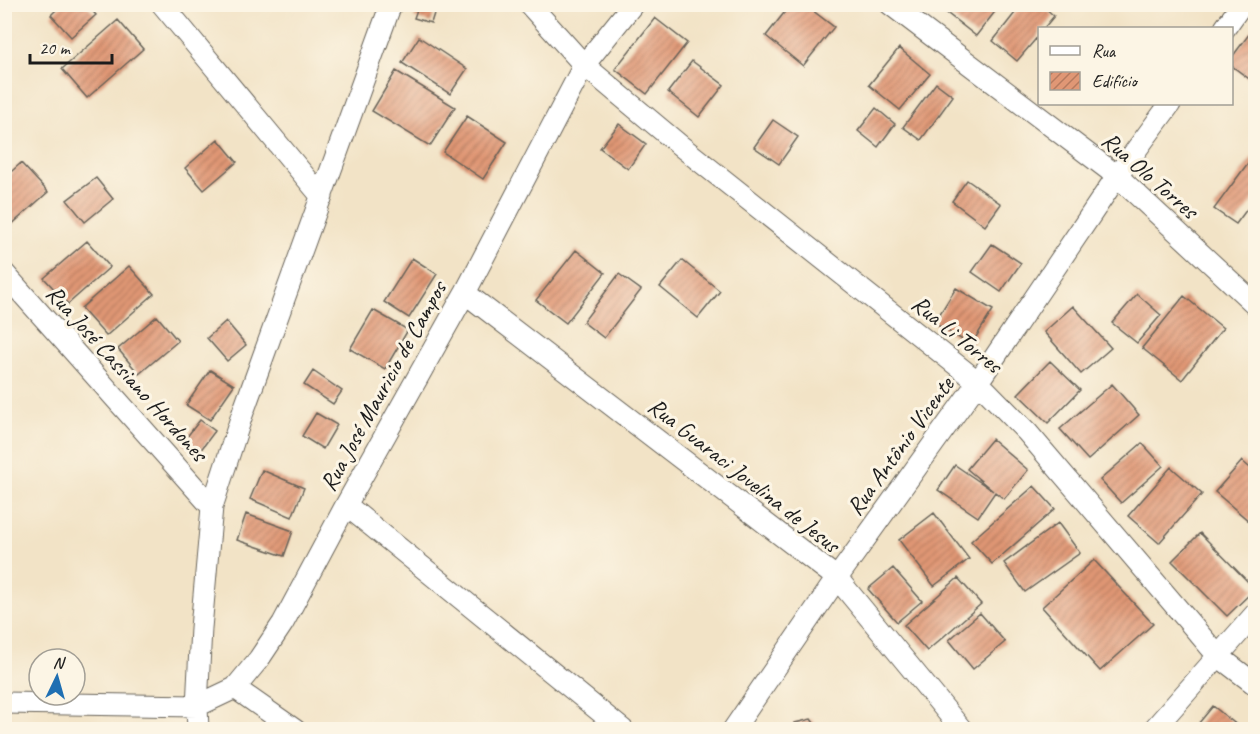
<svg xmlns="http://www.w3.org/2000/svg" width="1260" height="734" font-family="Caveat,sans-serif">
  <defs>
    <pattern id="building-hatch" width="6" height="6" patternUnits="userSpaceOnUse" patternTransform="scale(1.5)"><rect width="6" height="6" fill="#e09775"/><path d="M-1 1l2-2M0 6l6-6M5 7l2-2" fill="none" stroke="#b57a5f"/></pattern>
  </defs>
  <rect width="100%" height="100%" fill="#fcf5e5"/>
  <filter id="ink" filterUnits="userSpaceOnUse"><feTurbulence type="fractalNoise" baseFrequency=".0167" numOctaves="2"/><feDisplacementMap in="SourceGraphic" scale="12" xChannelSelector="R" yChannelSelector="G"/><feConvolveMatrix kernelMatrix="1 2 1 2 8 2 1 2 1" color-interpolation-filters="sRGB"/></filter>
  <filter id="wash" filterUnits="userSpaceOnUse"><feTurbulence type="fractalNoise" baseFrequency=".008" numOctaves="4" result="noise"/><feDisplacementMap in="SourceGraphic" scale="24" xChannelSelector="R" yChannelSelector="G"/><feGaussianBlur stdDeviation="1.35" result="paint"/><feColorMatrix in="noise" values="0 0 0 0 0 0 0 0 0 0 0 0 0 0 0 0 0 1.4 0 .05"/><feComposite in="paint" operator="in"/></filter>
  <g filter="url(#wash)">
    <rect width="100%" height="100%" fill="#f2e3c6"/>
    <g id="blocks">
      <path fill="url(#building-hatch)" d="M 62,4 L 86,4 L 96,15 L 71,37 L 51,15 Z
        M 419,4 L 437,4 L 431,23 L 414,18 Z
        M 791,4 L 804,4 L 834,27 L 803,66 L 766,36 Z
        M 947,4 L 1001,4 L 976,36 L 943,10 Z
        M 1022,4 L 1041,4 L 1054,16 L 1044,28 L 1040,28 L 1040,34 L 1017,61 L 993,41 Z
        M 655,18 L 687,43 L 647,94 L 615,69 Z
        M 118,20 L 143,49 L 87,98 L 62,69 Z
        M 1256,25 L 1256,84 L 1232,66 L 1232,57 Z
        M 419,37 L 467,69 L 450,94 L 402,63 Z
        M 899,48 L 930,74 L 900,110 L 869,85 Z
        M 692,61 L 724,85 L 699,117 L 668,92 Z
        M 396,71 L 455,107 L 430,146 L 372,111 Z
        M 936,83 L 953,96 L 921,140 L 903,127 Z
        M 876,108 L 895,124 L 878,147 L 858,131 Z
        M 467,116 L 507,142 L 483,179 L 443,152 Z
        M 773,120 L 798,137 L 779,164 L 754,147 Z
        M 619,124 L 646,144 L 628,169 L 600,148 Z
        M 218,139 L 237,162 L 204,190 L 185,168 Z
        M 1256,152 L 1256,197 L 1236,224 L 1214,209 Z
        M 21,163 L 48,192 L 9,227 L 4,223 L 4,178 Z
        M 96,178 L 113,199 L 85,222 L 67,200 Z
        M 967,180 L 1001,204 L 985,226 L 952,201 Z
        M 87,241 L 110,267 L 68,304 L 44,278 Z
        M 992,244 L 1021,263 L 1001,292 L 972,272 Z
        M 576,250 L 605,273 L 566,323 L 536,300 Z
        M 412,258 L 437,274 L 409,318 L 384,302 Z
        M 682,260 L 720,291 L 698,318 L 660,287 Z
        M 129,266 L 154,294 L 106,336 L 81,308 Z
        M 619,274 L 641,290 L 604,338 L 583,322 Z
        M 956,288 L 993,310 L 971,345 L 934,323 Z
        M 1137,294 L 1161,315 L 1137,343 L 1112,323 Z
        M 1184,296 L 1223,328 L 1182,380 L 1142,348 Z
        M 1073,306 L 1111,348 L 1081,374 L 1044,332 Z
        M 373,310 L 408,330 L 385,369 L 350,349 Z
        M 157,316 L 178,341 L 139,374 L 118,349 Z
        M 226,321 L 246,345 L 227,361 L 207,338 Z
        M 1050,361 L 1080,390 L 1048,423 L 1018,394 Z
        M 210,370 L 234,385 L 210,420 L 186,405 Z
        M 313,371 L 342,391 L 333,404 L 304,385 Z
        M 1112,384 L 1139,415 L 1088,460 L 1060,429 Z
        M 316,413 L 337,425 L 323,449 L 302,436 Z
        M 200,420 L 215,431 L 197,455 L 182,443 Z
        M 992,439 L 1028,470 L 1004,499 L 995,492 L 978,517 L 938,490 L 955,465 L 993,491 L 967,469 Z
        M 1142,443 L 1163,466 L 1121,503 L 1100,480 Z
        M 1242,461 L 1256,473 L 1256,527 L 1215,492 Z
        M 1171,467 L 1202,494 L 1159,543 L 1128,516 Z
        M 262,470 L 304,488 L 292,517 L 250,499 Z
        M 1034,486 L 1055,509 L 992,564 L 971,541 Z
        M 934,513 L 969,559 L 934,586 L 899,540 Z
        M 246,514 L 293,531 L 284,556 L 237,540 Z
        M 1058,523 L 1080,553 L 1025,592 L 1004,563 Z
        M 1200,533 L 1255,589 L 1227,616 L 1172,561 Z
        M 1094,560 L 1153,624 L 1100,671 L 1042,607 Z
        M 893,568 L 922,601 L 897,622 L 868,589 Z
        M 958,578 L 981,604 L 927,651 L 904,625 Z
        M 980,613 L 1005,642 L 973,669 L 949,640 Z
        M 1213,706 L 1243,730 L 1193,730 Z
        M 811,719 L 819,730 L 788,730 L 795,723 Z"/>
    </g>
  </g>
  <g filter="url(#ink)">
    <use href="#blocks" fill-opacity="0" stroke="#676258" stroke-width="1.5"/>
    <g fill="none" stroke-linecap="round" stroke-linejoin="round">
      <g stroke="#676258" stroke-width="23">
        <path id="street" d="M 162,4 L 322,197
          M 529,4 L 584,65 L 682,147 L 978,382 L 1027,432 L 1218,656 L 1256,685
          M 890,4 L 1117,176 L 1256,305
          M 1225,28 L 1242,4
          M 4,273 L 212,507
          M 465,293 L 837,578 L 962,730
          M 346,505 L 623,730
          M 235,688 L 295,730
          M 4,703 L 197,706 L 235,688 L 259,659 L 283,623 L 346,505 L 465,293 L 584,65 L 633,4
          M 198,730 L 197,706 L 201,628 L 212,507 L 242,415 L 391,4
          M 733,730 L 837,578 L 978,382 L 1117,176 L 1170,104
          M 1153,730 L 1256,613"/>
      </g>
      <use href="#street" stroke="#fff" stroke-width="21"/>
    </g>
  </g>
  <g text-anchor="middle" dominant-baseline="central" stroke-width="6" stroke-linejoin="round" paint-order="stroke">
    <g font-size="24" fill="#1c1c1c" stroke="#fcf5e5">
      <text transform="translate(1150 175) rotate(41)">Rua Olo Torres</text>
      <text transform="translate(957 334) rotate(39)">Rua Li Torres</text>
      <text transform="translate(127 373) rotate(48)">Rua José Cassiano Hordones</text>
      <text transform="translate(383 386) rotate(-61)">Rua José Mauricio de Campos</text>
      <text transform="translate(900 446) rotate(-54)">Rua Antônio Vicente</text>
      <text transform="translate(744 475) rotate(38)">Rua Guaraci Jovelina de Jesus</text>
    </g>
  </g>
  <rect width="1260" height="734" fill="none" stroke="#fcf5e5" stroke-width="24"/>
  <rect x="1038" y="27" width="195" height="78" fill="#fcf5e5" stroke="#a29e95" stroke-width="1.5"/>
  <rect x="1050" y="46" width="30" height="9" fill="#ffffff" stroke="#a29e95" stroke-width="1.5"/>
  <text x="1092" y="57" font-size="18" fill="#1c1c1c">Rua</text>
  <rect x="1050" y="72" width="30" height="18" fill="url(#building-hatch)" stroke="#a29e95" stroke-width="1.5"/>
  <text x="1092" y="87" font-size="18" fill="#1c1c1c">Edifício</text>
  <g transform="translate(57 677) rotate(5)"><circle r="28" fill="#fcf5e5" stroke="#a29e95" stroke-width="1.5"/>
  <path d="M0-4.5L10 22L0 15L-10 22Z" fill="#1f6fb2"/>
  <text y="-9" font-size="16" font-weight="bold" text-anchor="middle" fill="#1c1c1c">N</text>
  </g>
  <path d="M30 54v9h82v-9" fill="none" stroke="#1c1c1c" stroke-width="3"/>
  <text x="39" y="54" font-size="18" fill="#1c1c1c" stroke="#fcf5e5" stroke-width="4.5" paint-order="stroke">20 m</text>
</svg>
